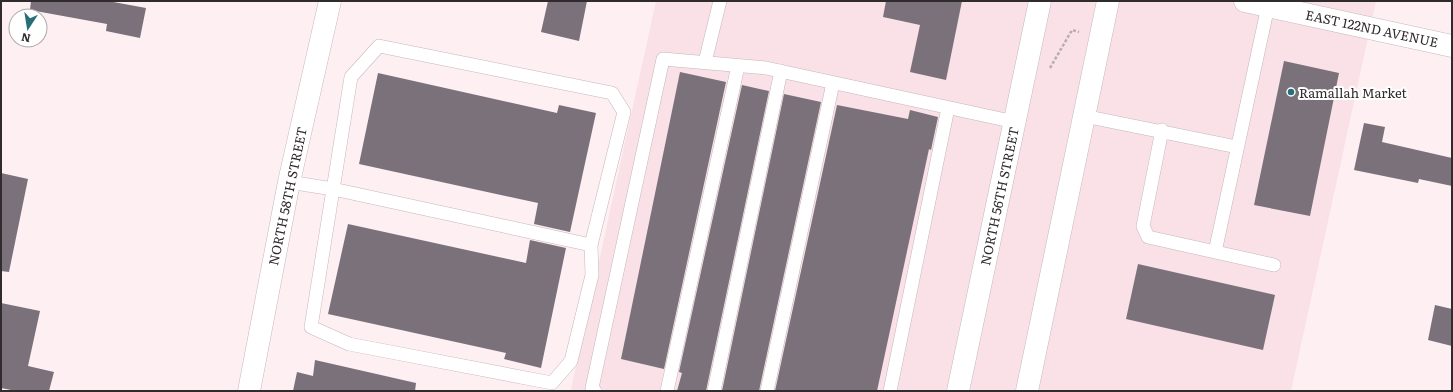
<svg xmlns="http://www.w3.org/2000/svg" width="1453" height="392" font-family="Literata,serif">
  <rect width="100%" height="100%" fill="#feeff2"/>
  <path fill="#f9e1e7" d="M 656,1 L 1376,1 L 1291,391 L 578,391 L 571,389 Z"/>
  <path fill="#7b717a" d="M 31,1 L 108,1 L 146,8 L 140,38 L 106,31 L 107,24 L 30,10 Z
    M 548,1 L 587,1 L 579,41 L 541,32 Z
    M 886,1 L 962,1 L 946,80 L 910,72 L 920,25 L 883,17 Z
    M 1284,61 L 1339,73 L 1310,216 L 1254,205 Z
    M 680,72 L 726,82 L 664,369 L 621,359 Z
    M 378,73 L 557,113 L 559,105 L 596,113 L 570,232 L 534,224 L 538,203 L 359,164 Z
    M 742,85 L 769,91 L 706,391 L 677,391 L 682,373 L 679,372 Z
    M 784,94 L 821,102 L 759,391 L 722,391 Z
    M 837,105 L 908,119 L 910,110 L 938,117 L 931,150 L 929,149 L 877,391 L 775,391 Z
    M 1364,123 L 1385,127 L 1382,142 L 1452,158 L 1452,186 L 1419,179 L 1418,183 L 1354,170 Z
    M 1,173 L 28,179 L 9,272 L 1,271 Z
    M 348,224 L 526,263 L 530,240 L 566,248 L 541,368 L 504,359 L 506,353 L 328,314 Z
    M 1138,264 L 1275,295 L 1263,350 L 1126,319 Z
    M 1,303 L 40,311 L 28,366 L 54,372 L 49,391 L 16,391 L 1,388 Z
    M 1435,305 L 1452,309 L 1452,346 L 1428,340 Z
    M 315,360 L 416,383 L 415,391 L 293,391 L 297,372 L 313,376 Z"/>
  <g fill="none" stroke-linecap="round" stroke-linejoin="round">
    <g stroke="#c5b7ba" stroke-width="14">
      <path id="lane" d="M 379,46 L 612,93 L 624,112 L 591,245 L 592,275 L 571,361 L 552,383 L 349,344 L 311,327 L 351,77 Z
        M 705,62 L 720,1
        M 1084,116 L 1237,147
        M 1162,130 L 1143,226 L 1148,237 L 1274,265
        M 289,182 L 333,189 L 591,245
        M 1215,252 L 1268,6
        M 595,391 L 592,388 L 663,59 L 766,68 L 1015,122
        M 667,391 L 738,66
        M 714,391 L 781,71
        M 767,391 L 833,83
        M 890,391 L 948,108"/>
    </g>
    <g stroke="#c5b7ba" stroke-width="23">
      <path id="street" d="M 1245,1 L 1452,46
        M 249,391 L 289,182 L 330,1"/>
    </g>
    <g stroke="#c5b7ba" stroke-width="23">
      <path id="secondary" d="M 958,391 L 1040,1
        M 1027,391 L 1108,1"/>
    </g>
    <path stroke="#b8adaf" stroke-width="2.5" stroke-dasharray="3 2" stroke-linecap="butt" d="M 1050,68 L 1072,30 L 1079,32"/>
    <use href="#lane" stroke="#fff" stroke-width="13"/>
    <use href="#street" stroke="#fff" stroke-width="22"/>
    <use href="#secondary" stroke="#fff" stroke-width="22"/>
  </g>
  <circle fill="#256f78" stroke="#fff" stroke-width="1.5" cx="1291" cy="92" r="4"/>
  <g text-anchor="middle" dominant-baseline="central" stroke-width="4" stroke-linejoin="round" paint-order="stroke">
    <g font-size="13" fill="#302b2c" stroke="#fff">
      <text transform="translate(1372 28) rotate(12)">EAST 122ND AVENUE</text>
      <text transform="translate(287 196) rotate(-78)">NORTH 58TH STREET</text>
      <text transform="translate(999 196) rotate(-78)">NORTH 56TH STREET</text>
    </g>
    <g font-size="13" fill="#302b2c" stroke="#fff" text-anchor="start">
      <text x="1299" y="92">Ramallah Market</text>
    </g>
  </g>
  <rect width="1453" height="392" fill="none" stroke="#302b2c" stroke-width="4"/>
  <g transform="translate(28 28) rotate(192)"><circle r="19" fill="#ffffff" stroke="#acaaab"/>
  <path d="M0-3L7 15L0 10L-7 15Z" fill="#256f78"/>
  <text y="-6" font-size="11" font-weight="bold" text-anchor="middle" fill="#302b2c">N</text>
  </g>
</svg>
